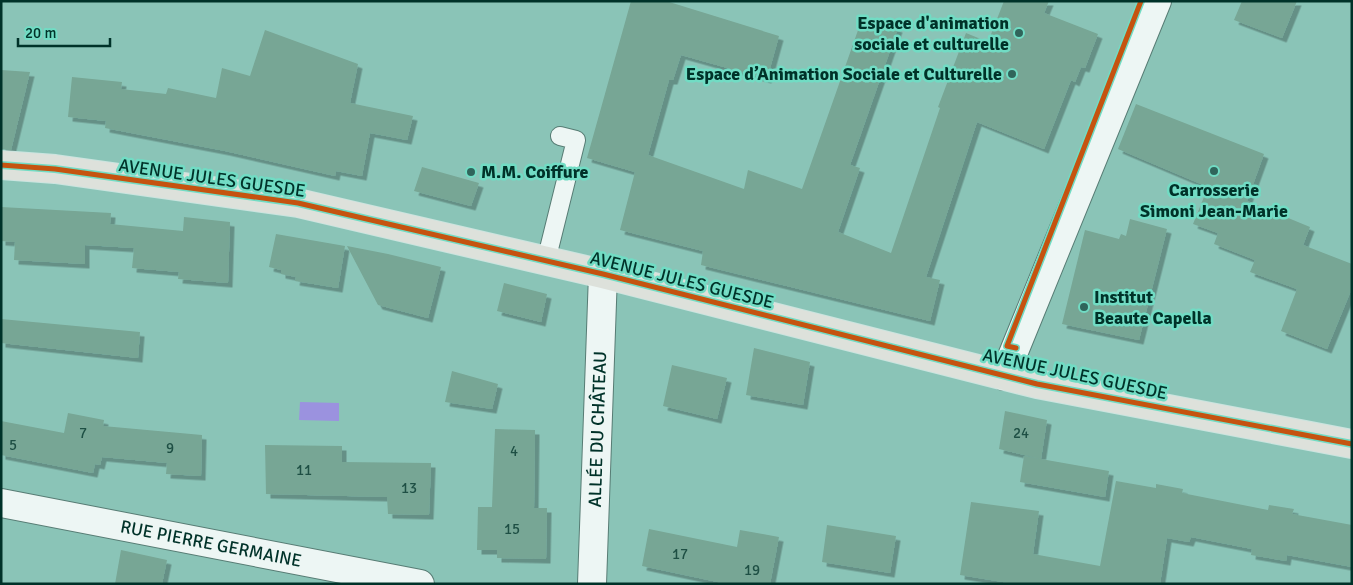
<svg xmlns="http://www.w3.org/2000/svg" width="1353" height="585" font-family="Signika,sans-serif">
  <defs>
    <filter id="shadow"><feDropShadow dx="4.5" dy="4.5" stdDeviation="0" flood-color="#0004"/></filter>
  </defs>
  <rect width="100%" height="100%" fill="#8ac4b7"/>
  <path fill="#9b92df" d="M 300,402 L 339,403 L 339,421 L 299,420 Z"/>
  <path fill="#77a695" filter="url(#shadow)" d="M 631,1 L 666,1 L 779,36 L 767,79 L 681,55 L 673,80 L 669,80 L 648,155 L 744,189 L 748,170 L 802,189 L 863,16 L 898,28 L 850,165 L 860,168 L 838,232 L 891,253 L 940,108 L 938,107 L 966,33 L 988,42 L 1004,1 L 1049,1 L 1044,13 L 1098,34 L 1085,68 L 1081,67 L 1075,82 L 1071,80 L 1044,149 L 977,122 L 926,277 L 940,280 L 930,321 L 701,265 L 703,251 L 620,230 L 635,172 L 587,158 Z
    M 1242,1 L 1297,1 L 1282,38 L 1234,20 Z
    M 265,30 L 358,64 L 350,103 L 413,116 L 407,140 L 370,133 L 362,176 L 336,171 L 335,176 L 225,151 L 105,128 L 106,121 L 68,117 L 72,77 L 122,82 L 121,89 L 166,94 L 168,88 L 216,98 L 222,68 L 250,76 Z
    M 1,70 L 30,72 L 11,150 L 1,149 Z
    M 1136,104 L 1264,154 L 1247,201 L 1310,227 L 1303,245 L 1352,264 L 1352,288 L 1327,349 L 1281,331 L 1297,289 L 1250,272 L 1255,260 L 1214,244 L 1218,233 L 1193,224 L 1208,187 L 1118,149 Z
    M 422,167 L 479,183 L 471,206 L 414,191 Z
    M 1,207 L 111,213 L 110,224 L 183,231 L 184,217 L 230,222 L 228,283 L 178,279 L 179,272 L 132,268 L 134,248 L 85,245 L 85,264 L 14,260 L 15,242 L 1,241 Z
    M 1130,219 L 1167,229 L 1139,340 L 1062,324 L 1085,230 L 1119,239 L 1121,234 L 1126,236 Z
    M 276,234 L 345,246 L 338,288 L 295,281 L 296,277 L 281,274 L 281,270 L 269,267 Z
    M 347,246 L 388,254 L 441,267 L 428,318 L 378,305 Z
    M 504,283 L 547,294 L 541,322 L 497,311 Z
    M 1,319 L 140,332 L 138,358 L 1,343 Z
    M 754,348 L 810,362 L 803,405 L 746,395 Z
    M 672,365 L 727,378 L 717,419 L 663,406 Z
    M 452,371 L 498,384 L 492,409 L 445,402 Z
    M 1005,411 L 1047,420 L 1041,459 L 999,449 Z
    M 68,413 L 104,420 L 103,426 L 202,435 L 201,476 L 166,474 L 167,463 L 102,457 L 100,465 L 95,464 L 93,473 L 1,455 L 1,421 L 64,433 Z
    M 495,429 L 535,430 L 534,508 L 547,508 L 546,559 L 497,558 L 497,550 L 477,550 L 478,507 L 492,507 Z
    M 265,445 L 342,446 L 342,462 L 431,463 L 429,515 L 388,514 L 387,497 L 266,494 Z
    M 1024,456 L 1109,471 L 1105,497 L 1020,482 Z
    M 1116,481 L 1156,488 L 1156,484 L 1183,489 L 1182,493 L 1268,510 L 1269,505 L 1294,509 L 1292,514 L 1352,525 L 1352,567 L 1287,555 L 1286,561 L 1251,555 L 1252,549 L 1191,537 L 1189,542 L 1167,538 L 1160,584 L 1015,584 L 960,575 L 971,502 L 1039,511 L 1033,554 L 1100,566 Z
    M 827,525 L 896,536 L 890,573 L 822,562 Z
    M 649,529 L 737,547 L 740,530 L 779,537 L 770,584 L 727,584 L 642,566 Z
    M 121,550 L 167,560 L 162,584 L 115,584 Z"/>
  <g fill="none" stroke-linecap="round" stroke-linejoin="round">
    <g stroke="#577c74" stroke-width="20">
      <path id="lane" d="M 546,261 L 576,140 L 560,136"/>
    </g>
    <g stroke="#577c74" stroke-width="30">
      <g id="street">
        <path d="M 1004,376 L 1157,1"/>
        <path id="s1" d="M 1,503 L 420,584"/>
        <path id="s2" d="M 592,584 L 603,274"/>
      </g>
    </g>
    <g stroke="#cae4df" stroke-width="30">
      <path id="primary" d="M 1,165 L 55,169 L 298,203 L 603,274 L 1037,384 L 1352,444"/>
    </g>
    <use href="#lane" stroke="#edf6f4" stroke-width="18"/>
    <use href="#street" stroke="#edf6f4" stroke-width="28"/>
    <use href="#primary" stroke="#dde1db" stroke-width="28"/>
    <g stroke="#71dcc4" stroke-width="8">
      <path id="cycleway" d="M 1,165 L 55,169 L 298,203 L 603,274 L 1037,384 L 1352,444
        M 1016,348 L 1007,346 L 1141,1"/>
    </g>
    <use href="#cycleway" stroke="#c55310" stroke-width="5"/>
  </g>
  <g fill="#30655b" stroke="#71dcc4" stroke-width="2">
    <circle cx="1019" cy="33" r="5"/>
    <circle cx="1012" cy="74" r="5"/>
    <circle cx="1214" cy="171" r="5"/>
    <circle cx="471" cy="172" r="5"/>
    <circle cx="1084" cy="307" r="5"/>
  </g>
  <g text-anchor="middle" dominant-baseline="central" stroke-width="5" stroke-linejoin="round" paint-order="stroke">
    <g font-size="15" fill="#1e4f44">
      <text x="83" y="433">7</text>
      <text x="1021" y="433">24</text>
      <text x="13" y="445">5</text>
      <text x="170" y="448">9</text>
      <text x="514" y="451">4</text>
      <text x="304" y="470">11</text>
      <text x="409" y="488">13</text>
      <text x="512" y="529">15</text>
      <text x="680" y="554">17</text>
      <text x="752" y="570">19</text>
    </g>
    <g font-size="18" font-weight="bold" fill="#003229" stroke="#71dcc4" text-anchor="end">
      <text x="1009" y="23">Espace d'animation<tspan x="1009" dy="21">sociale et culturelle</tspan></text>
      <text x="1002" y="74">Espace d’Animation Sociale et Culturelle</text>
      <text x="481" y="172" text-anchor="start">M.M. Coiffure</text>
      <text x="1214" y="190" text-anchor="middle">Carrosserie<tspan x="1214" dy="21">Simoni Jean-Marie</tspan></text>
      <text x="1094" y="297" text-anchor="start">Institut<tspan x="1094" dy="21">Beaute Capella</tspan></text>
    </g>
    <g font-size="18" fill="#003229" stroke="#71dcc4">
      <text transform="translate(212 178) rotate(8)">AVENUE JULES GUESDE</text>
      <text transform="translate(682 280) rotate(14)">AVENUE JULES GUESDE</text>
      <text transform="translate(1075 374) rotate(12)">AVENUE JULES GUESDE</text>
      <text stroke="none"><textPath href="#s2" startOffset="155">ALLÉE DU CHÂTEAU</textPath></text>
      <text stroke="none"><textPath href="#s1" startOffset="214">RUE PIERRE GERMAINE</textPath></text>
    </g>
  </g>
  <rect width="1353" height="585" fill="none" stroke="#003229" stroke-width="5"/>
  <path d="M18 38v8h92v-8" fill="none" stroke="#003229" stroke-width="2.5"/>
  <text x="25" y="38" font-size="15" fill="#003229" stroke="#71dcc4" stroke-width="4" paint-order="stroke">20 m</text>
</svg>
